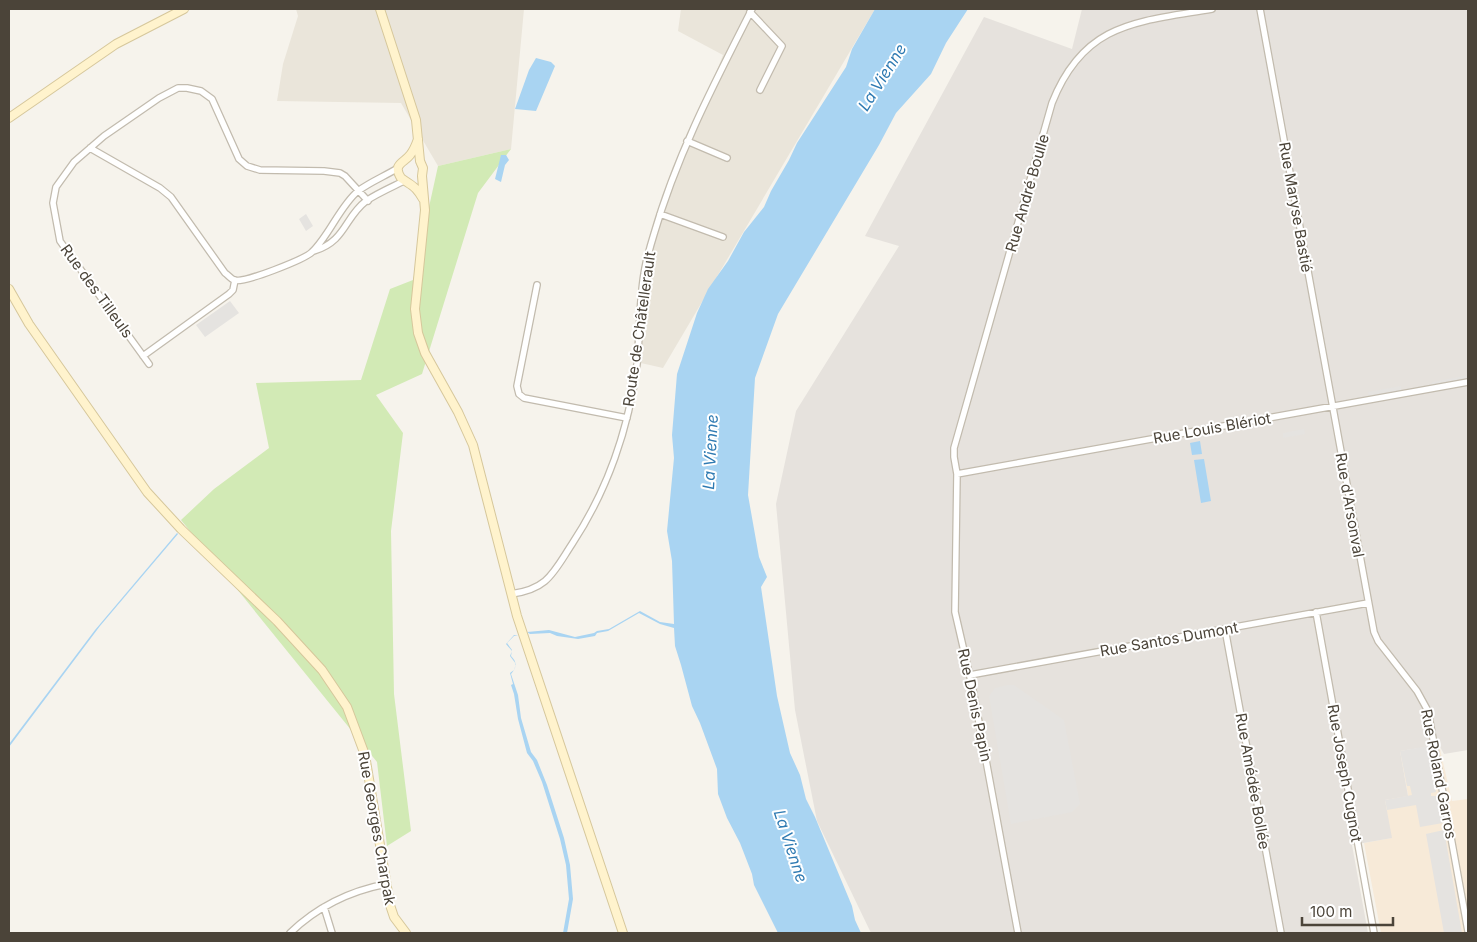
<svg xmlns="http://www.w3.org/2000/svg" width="1477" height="942" font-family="Inter,sans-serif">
  <rect width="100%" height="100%" fill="#f6f3ec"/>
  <path fill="#eae5da" d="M 296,9 L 524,9 L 511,149 L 438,166 L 401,103 L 277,101 L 283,64 L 298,16 Z
    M 681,9 L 875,9 L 663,368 L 632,361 L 643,258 L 723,55 L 678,31 Z"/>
  <path fill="#f7ead8" d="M 1439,745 L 1452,801 L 1468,799 L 1468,933 L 1381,933 L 1364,843 L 1391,838 L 1385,800 L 1408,795 L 1400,751 Z"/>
  <path fill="#e6e2dd" d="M 1082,9 L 1468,9 L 1468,750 L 1444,754 L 1439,745 L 1400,751 L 1408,796 L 1385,800 L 1392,838 L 1352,845 L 1368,933 L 871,933 L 817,821 L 795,710 L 776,504 L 796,411 L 899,246 L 865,236 L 984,17 L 1072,49 Z"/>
  <path fill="#d2eab5" d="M 511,149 L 478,193 L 422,374 L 376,395 L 403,433 L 391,531 L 394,694 L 411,831 L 387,846 L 377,762 L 181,520 L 214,489 L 269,448 L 256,383 L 361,380 L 390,289 L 413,280 L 438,166 Z"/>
  <path fill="#e5e3e0" d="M 306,214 L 313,226 L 306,231 L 299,219 Z
    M 230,301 L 239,313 L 205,337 L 196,325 Z
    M 1465,376 L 1468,378 L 1430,385 L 1433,382 Z
    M 1401,386 L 1401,391 L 1369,397 L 1368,392 Z
    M 1304,429 L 1305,434 L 1283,438 L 1283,433 Z
    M 1007,685 L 1014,685 L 1064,720 L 1080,804 L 1072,812 L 1011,824 L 989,696 L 995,688 Z
    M 1428,746 L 1436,792 L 1431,793 L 1431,796 L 1438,796 L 1443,823 L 1420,827 L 1416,805 L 1387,810 L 1385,800 L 1412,795 L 1410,786 L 1407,786 L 1400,751 Z
    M 1444,830 L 1462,933 L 1444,933 L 1426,834 Z"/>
  <path fill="#a9d4f2" d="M 875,9 L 968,9 L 946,43 L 931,74 L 896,113 L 879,145 L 778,314 L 755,378 L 748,495 L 759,557 L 767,577 L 761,587 L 777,696 L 790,753 L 800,775 L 806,799 L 815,817 L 852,906 L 855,920 L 861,933 L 778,933 L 754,885 L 752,874 L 740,843 L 727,818 L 718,794 L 717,769 L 700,723 L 692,706 L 681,665 L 675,646 L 674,628 L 660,624 L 639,613 L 608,631 L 597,633 L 595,636 L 578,639 L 557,636 L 550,633 L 530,634 L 527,632 L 549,630 L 575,637 L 594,633 L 597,631 L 609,629 L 640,611 L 660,622 L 674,624 L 672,561 L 667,531 L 674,458 L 672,435 L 677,374 L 697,313 L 708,289 L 728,261 L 744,232 L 764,207 L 771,191 L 789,160 L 797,143 L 846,67 L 852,49 Z
    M 536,58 L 551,62 L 555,66 L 536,111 L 515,109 L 529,70 Z
    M 501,155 L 506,155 L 509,160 L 505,165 L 501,182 L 495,179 Z
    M 1200,441 L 1202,454 L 1192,455 L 1190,443 Z
    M 1204,459 L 1211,501 L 1201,503 L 1194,460 Z
    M 177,533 L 178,534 L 100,626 L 9,747 L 9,744 L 95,630 Z
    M 514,635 L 518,636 L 514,636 L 507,643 L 512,650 L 511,656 C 517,662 517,667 511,674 L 518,695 L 521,718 L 531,752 L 537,760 L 547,785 L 564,838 L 570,865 L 573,899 L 567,933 L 563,933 L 569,899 L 566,865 L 560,839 L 542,782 L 533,761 L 527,753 L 518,719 L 514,694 L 511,685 L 513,684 L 510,673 L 514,670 L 516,664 L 510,656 L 512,651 L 506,644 Z"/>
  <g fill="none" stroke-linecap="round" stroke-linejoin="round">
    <g stroke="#c2bbae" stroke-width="8">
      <path id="street" d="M 1260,9 L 1374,632 L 1378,641 L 1417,691 L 1428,711 L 1468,931
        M 750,12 L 782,46 L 760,90
        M 687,141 L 727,158
        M 90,148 L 160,188 L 171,197 L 225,273 C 228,275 231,279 234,280 C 243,284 305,259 312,252 C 329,236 340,206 358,191 C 370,182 385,176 398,168
        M 660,214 L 723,237
        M 314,251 C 346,241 344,218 366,201 C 378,193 392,187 404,181
        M 537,285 L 517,386 L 519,394 L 524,398 L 627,418
        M 143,356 L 229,294 L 233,290 L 235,280
        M 149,364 L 60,241 L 53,203 L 56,187 L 74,162 L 104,136 L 159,98 L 178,88 L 187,88 L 201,91 L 212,99 L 239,159 L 247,166 L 260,170 L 324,171 L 340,173 L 345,176 L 368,201
        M 957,474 L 1468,382
        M 511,594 C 548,589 553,573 572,544 C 607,491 629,428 637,364 C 640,334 639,304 644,274 C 646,260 650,247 654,234 C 677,154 715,82 752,9
        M 1316,612 L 1374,933
        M 1225,629 L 1281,933
        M 970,675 L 1368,603
        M 324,907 L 332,933
        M 290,933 C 317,907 350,891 386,884
        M 1018,933 L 973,690 L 955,612 L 957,474 L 954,457 L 954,448 L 1052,103 C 1084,22 1137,22 1212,9"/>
    </g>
    <g stroke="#d6c79b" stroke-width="10">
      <path id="secondary" d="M 380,9 L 416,120 L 420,161 L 423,168 L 422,176 L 425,210 L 415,309 L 418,333 L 425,353 L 458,412 L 473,445 L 517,616 L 623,933
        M 9,118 L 116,44 L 184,9
        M 418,139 C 416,145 414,150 410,155 C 404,163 392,164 401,178 C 412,186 416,186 423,199
        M 9,289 L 29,324 L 147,492 L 181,529 L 277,621 L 322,670 L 347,707 L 365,755 L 390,905 L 394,917 L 406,933"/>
    </g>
    <use href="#street" stroke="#fff" stroke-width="5.5"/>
    <use href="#secondary" stroke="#fff3cd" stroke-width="8"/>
  </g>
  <g text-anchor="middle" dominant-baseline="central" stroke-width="4" stroke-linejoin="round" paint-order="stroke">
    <g font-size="15" fill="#4b4439" stroke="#fff">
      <text transform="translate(1027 193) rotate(-74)">Rue André Boulle</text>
      <text transform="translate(1296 207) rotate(80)">Rue Maryse Bastié</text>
      <text transform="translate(97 291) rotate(54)">Rue des Tilleuls</text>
      <text transform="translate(639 329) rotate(-82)">Route de Châtellerault</text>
      <text transform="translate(1212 428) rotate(-10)">Rue Louis Blériot</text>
      <text transform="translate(1350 505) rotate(80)">Rue d'Arsonval</text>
      <text transform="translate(1169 639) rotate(-10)">Rue Santos Dumont</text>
      <text transform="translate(975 705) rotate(78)">Rue Denis Papin</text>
      <text transform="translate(1345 773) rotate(80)">Rue Joseph Cugnot</text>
      <text transform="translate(1439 774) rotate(79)">Rue Roland Garros</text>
      <text transform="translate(1253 781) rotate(80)">Rue Amédée Bollée</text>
      <text transform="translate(377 828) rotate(80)">Rue Georges Charpak</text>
    </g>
    <g font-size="16" font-style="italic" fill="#2e7ab2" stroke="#fff">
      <text transform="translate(882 77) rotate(-58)">La Vienne</text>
      <text transform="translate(710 452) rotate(-87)">La Vienne</text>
      <text transform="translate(791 846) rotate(72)">La Vienne</text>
    </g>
  </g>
  <rect width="1477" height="942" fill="none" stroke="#4b4439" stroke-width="20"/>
  <path d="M1302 917v8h91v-8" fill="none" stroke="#4b4439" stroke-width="2.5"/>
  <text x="1310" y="917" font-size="15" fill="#4b4439" stroke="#ffffff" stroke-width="4" paint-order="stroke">100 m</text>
</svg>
